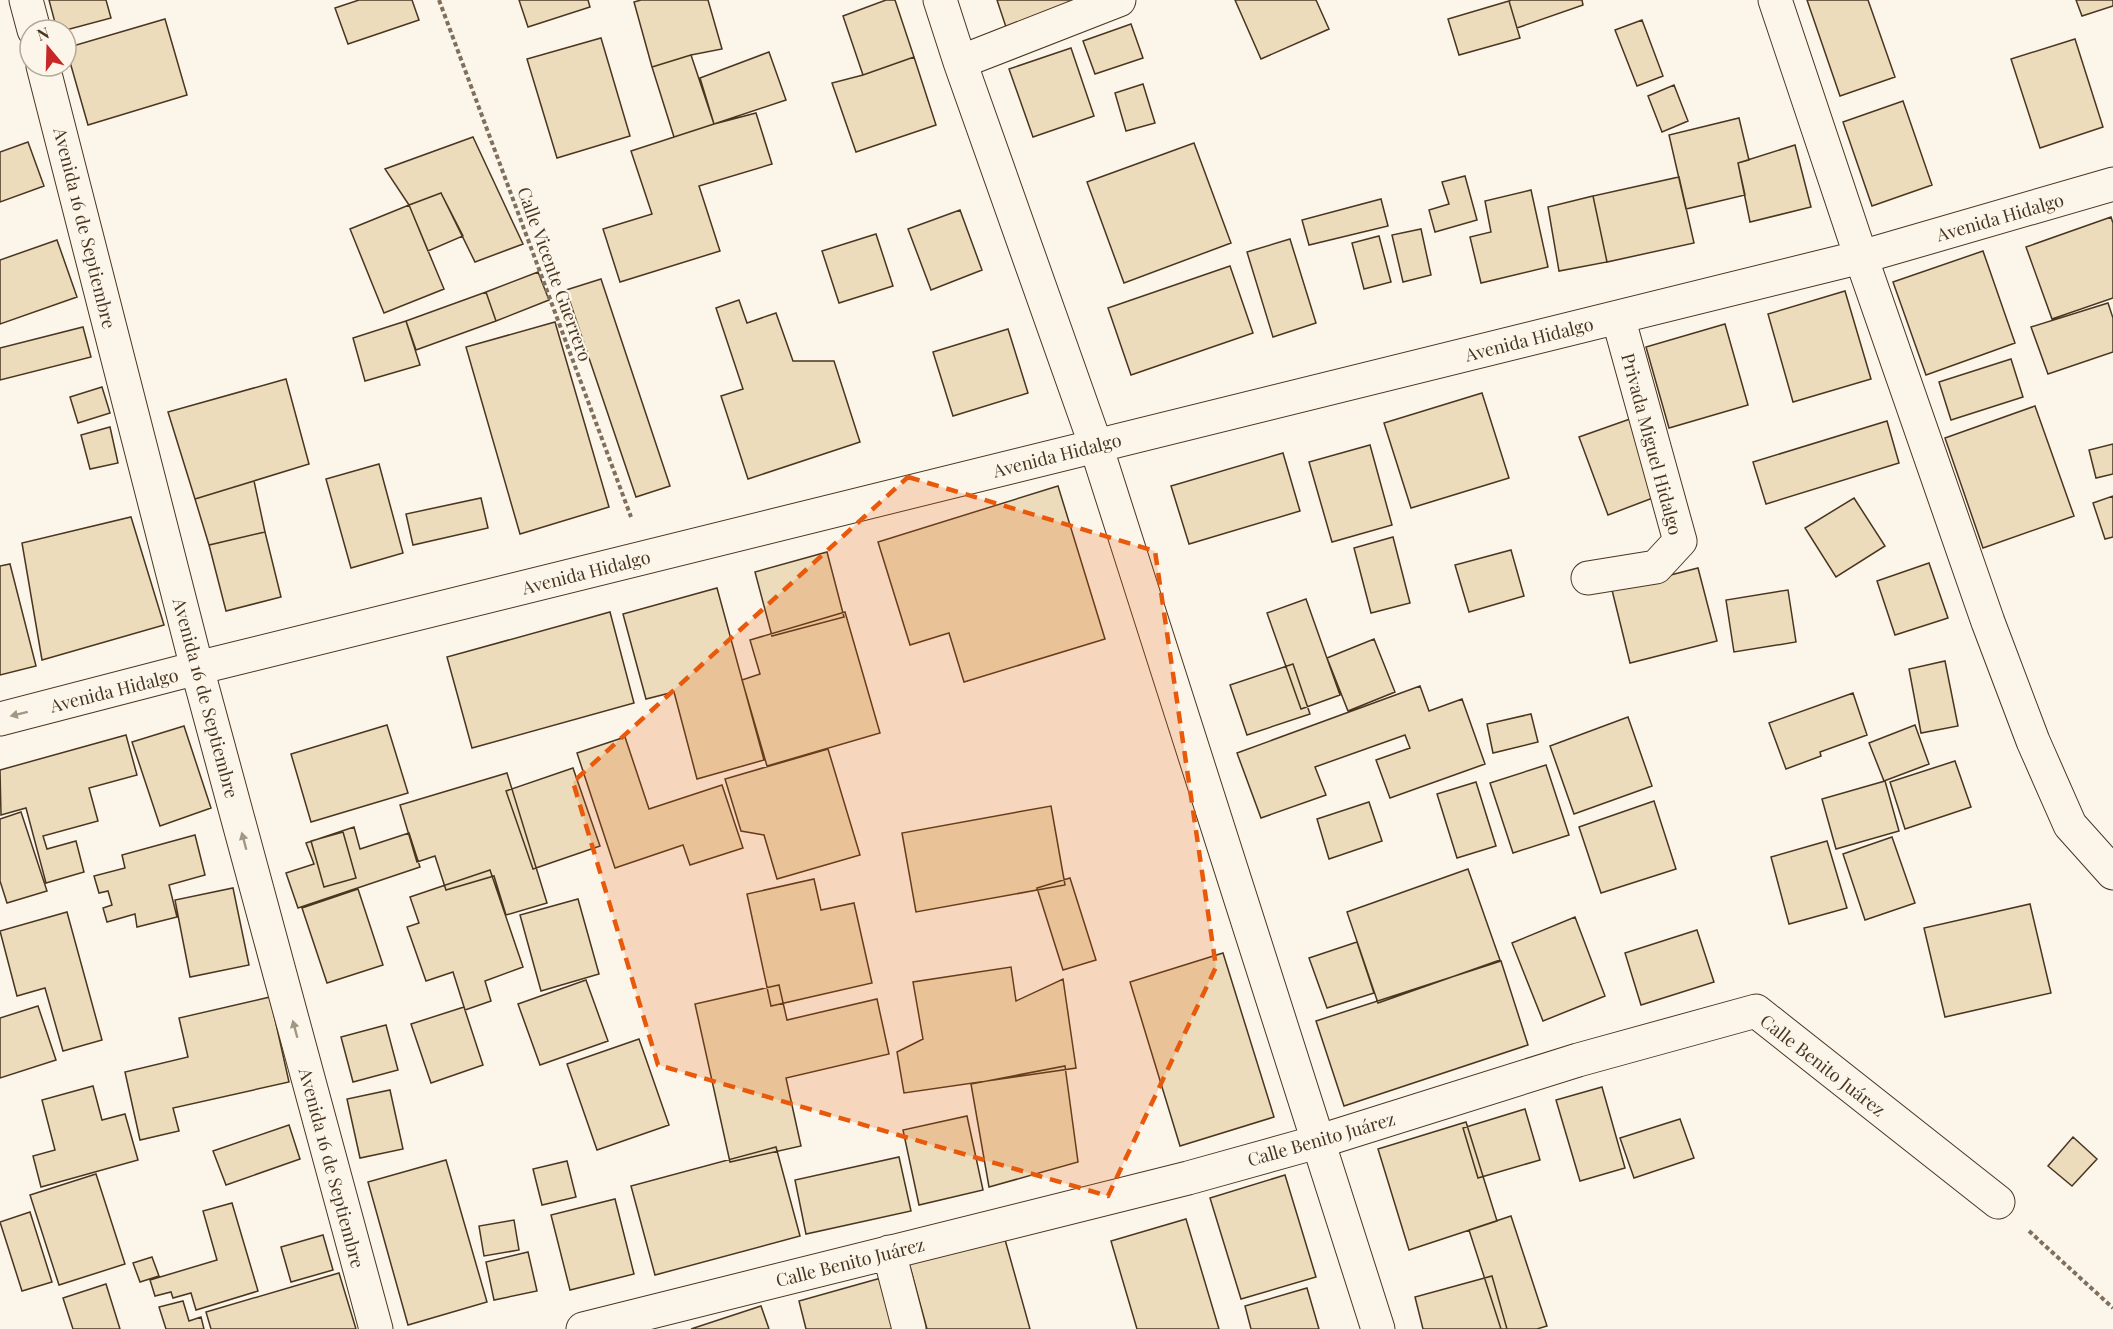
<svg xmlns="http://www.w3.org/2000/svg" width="2113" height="1329" font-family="'Playfair Display',serif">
  <rect width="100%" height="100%" fill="#fbf6e9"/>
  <path fill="#ecdcbc" stroke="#4a3520" stroke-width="1.5" d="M 49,0 L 106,0 L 111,18 L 66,30 L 57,30 Z
    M 359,0 L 412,0 L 419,20 L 348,44 L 335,8 Z
    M 519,0 L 588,0 L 590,7 L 528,27 Z
    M 641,0 L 708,0 L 722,49 L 691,55 L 652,67 L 634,2 Z
    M 886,0 L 895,0 L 914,57 L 863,75 L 843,16 Z
    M 997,0 L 1076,0 L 1006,27 Z
    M 1235,0 L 1316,0 L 1329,29 L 1261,59 Z
    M 1511,0 L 1582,0 L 1583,5 L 1517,28 L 1509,1 Z
    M 1807,0 L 1868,0 L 1895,77 L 1840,96 Z
    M 2076,0 L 2113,0 L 2113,6 L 2082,16 Z
    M 1509,1 L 1520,38 L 1459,55 L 1448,19 Z
    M 165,19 L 187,95 L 88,125 L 66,48 Z
    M 1642,20 L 1663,76 L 1637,86 L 1615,30 Z
    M 1131,24 L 1143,58 L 1095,74 L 1083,41 Z
    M 601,38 L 630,136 L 557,158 L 527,59 Z
    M 2075,39 L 2103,127 L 2040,148 L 2011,59 Z
    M 1071,48 L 1094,116 L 1033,137 L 1009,69 Z
    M 769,52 L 786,100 L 714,124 L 700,78 Z
    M 691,55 L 714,124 L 674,137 L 652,67 Z
    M 914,57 L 936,125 L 856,152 L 832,83 L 863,75 Z
    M 1143,84 L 1155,123 L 1126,131 L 1115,93 Z
    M 1674,85 L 1688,121 L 1662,132 L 1648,96 Z
    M 1903,101 L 1932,185 L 1872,206 L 1843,122 Z
    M 756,113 L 772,164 L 699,186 L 720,251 L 620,282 L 603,229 L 652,214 L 631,151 L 714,124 Z
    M 1739,118 L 1749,160 L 1738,163 L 1745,195 L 1686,209 L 1669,135 Z
    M 473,137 L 523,244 L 475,262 L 441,193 L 409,205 L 385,169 Z
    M 28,142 L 44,186 L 0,202 L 0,152 Z
    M 1194,143 L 1231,243 L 1124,283 L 1087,182 Z
    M 1795,145 L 1811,207 L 1750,222 L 1738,163 Z
    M 1465,176 L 1477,220 L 1435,232 L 1429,210 L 1449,204 L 1442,182 Z
    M 1679,177 L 1694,243 L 1607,262 L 1593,196 Z
    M 1531,190 L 1548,267 L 1481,283 L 1470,237 L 1491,232 L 1485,201 Z
    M 441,193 L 463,236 L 428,251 L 409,205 Z
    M 1593,196 L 1607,262 L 1559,271 L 1548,207 Z
    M 1381,199 L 1388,226 L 1309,245 L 1302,220 Z
    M 409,205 L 444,289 L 384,313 L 350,229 Z
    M 960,210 L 982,270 L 931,290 L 908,229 Z
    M 2111,217 L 2113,223 L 2113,298 L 2052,319 L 2026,247 Z
    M 1421,229 L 1431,275 L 1403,282 L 1392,235 Z
    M 876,234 L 893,286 L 839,303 L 822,251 Z
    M 1379,236 L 1391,282 L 1364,289 L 1352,243 Z
    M 1290,239 L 1316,323 L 1273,337 L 1247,252 Z
    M 57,240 L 77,297 L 0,324 L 0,260 Z
    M 1983,251 L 2015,343 L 1926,375 L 1893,282 Z
    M 1230,266 L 1253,333 L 1131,375 L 1108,308 Z
    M 538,272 L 549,300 L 496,321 L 486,292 Z
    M 601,279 L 670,486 L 636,497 L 566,290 Z
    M 1845,291 L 1871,379 L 1793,402 L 1768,314 Z
    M 486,292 L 496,321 L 416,350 L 406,321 Z
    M 739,300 L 747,323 L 776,313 L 793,361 L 834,361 L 860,442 L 748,479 L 721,396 L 743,389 L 716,308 Z
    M 2108,303 L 2113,318 L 2113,352 L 2048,374 L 2031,327 Z
    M 406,321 L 420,365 L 365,381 L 353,338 Z
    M 555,322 L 609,507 L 520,534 L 466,347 Z
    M 1725,324 L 1748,405 L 1669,428 L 1646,347 Z
    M 83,327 L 91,357 L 0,380 L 0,348 Z
    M 1008,329 L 1028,393 L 953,416 L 933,352 Z
    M 2011,359 L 2023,397 L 1951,420 L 1939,382 Z
    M 286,379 L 309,464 L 195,499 L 168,412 Z
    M 102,387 L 110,413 L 78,423 L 70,397 Z
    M 1482,393 L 1509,478 L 1411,508 L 1384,423 Z
    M 2035,406 L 2074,516 L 1983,548 L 1945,438 Z
    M 1630,419 L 1658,496 L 1608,515 L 1579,437 Z
    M 1887,421 L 1899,463 L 1766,504 L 1753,462 Z
    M 110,427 L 118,463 L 90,469 L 81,435 Z
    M 2113,444 L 2113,474 L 2096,478 L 2089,450 Z
    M 1370,445 L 1392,525 L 1332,542 L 1309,462 Z
    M 1283,453 L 1300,511 L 1189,544 L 1171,486 Z
    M 379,464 L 403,553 L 351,568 L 326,479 Z
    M 254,481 L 265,532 L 209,545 L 195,499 Z
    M 1058,486 L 1105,639 L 964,682 L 949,633 L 910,645 L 878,542 Z
    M 2113,496 L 2113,537 L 2105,539 L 2093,503 Z
    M 481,498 L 488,528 L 413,545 L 406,514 Z
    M 1854,498 L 1885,546 L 1836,577 L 1805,528 Z
    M 131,517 L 164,625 L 42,660 L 22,543 Z
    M 265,532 L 281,597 L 226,611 L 209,545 Z
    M 1393,537 L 1410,603 L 1371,613 L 1354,548 Z
    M 1511,550 L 1524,596 L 1469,612 L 1455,565 Z
    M 827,552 L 844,617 L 772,636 L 755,572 Z
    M 1929,563 L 1948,618 L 1895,635 L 1877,581 Z
    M 10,564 L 36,666 L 0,675 L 0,566 Z
    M 1698,568 L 1717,641 L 1630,663 L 1612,590 Z
    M 717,588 L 764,760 L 697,779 L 674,692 L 646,699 L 623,614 Z
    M 1788,590 L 1796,642 L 1734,652 L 1726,600 Z
    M 1306,599 L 1340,695 L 1301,709 L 1267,613 Z
    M 610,612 L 634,703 L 472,748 L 447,657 Z
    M 845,612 L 880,733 L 767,766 L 742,680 L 760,674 L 750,640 Z
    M 1374,639 L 1395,692 L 1348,711 L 1327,658 Z
    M 1945,661 L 1958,726 L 1921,733 L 1909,669 Z
    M 1293,664 L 1310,714 L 1247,735 L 1230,685 Z
    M 1420,686 L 1429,711 L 1462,699 L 1485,764 L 1390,798 L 1376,760 L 1410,748 L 1405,735 L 1315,767 L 1326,795 L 1261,818 L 1237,753 Z
    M 1853,693 L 1867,735 L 1820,752 L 1821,756 L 1786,769 L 1769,723 Z
    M 1531,714 L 1538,742 L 1493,753 L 1487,724 Z
    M 1628,717 L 1652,786 L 1574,814 L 1550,746 Z
    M 387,725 L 408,793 L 311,822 L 291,754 Z
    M 1915,725 L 1929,764 L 1884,781 L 1869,743 Z
    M 184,726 L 211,808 L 160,826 L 132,742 Z
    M 126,735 L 137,775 L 89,788 L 98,821 L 43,836 L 47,849 L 76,841 L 84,872 L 46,883 L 26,808 L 1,815 L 0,770 Z
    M 625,737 L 649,809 L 722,785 L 743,848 L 690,865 L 683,845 L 615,868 L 577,753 Z
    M 828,749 L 860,855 L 777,879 L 764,835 L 741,831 L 725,779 Z
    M 1955,761 L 1971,807 L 1905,829 L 1890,782 Z
    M 1546,765 L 1569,835 L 1513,853 L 1490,783 Z
    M 573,768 L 600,846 L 533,869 L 506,791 Z
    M 507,773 L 547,903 L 506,915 L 494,876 L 446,890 L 435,856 L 417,862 L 400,805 Z
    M 1885,781 L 1899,831 L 1836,849 L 1822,799 Z
    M 1476,782 L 1496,846 L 1457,858 L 1437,794 Z
    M 1654,801 L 1676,869 L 1601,893 L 1579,827 Z
    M 1369,802 L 1382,841 L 1329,859 L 1317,819 Z
    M 1051,806 L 1065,885 L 916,912 L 902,833 Z
    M 21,812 L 47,891 L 7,903 L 0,881 L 0,819 Z
    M 354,827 L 360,849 L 409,833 L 420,867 L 298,908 L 286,873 L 314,864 L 306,843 Z
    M 343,832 L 356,878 L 324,887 L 311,841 Z
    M 195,835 L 205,875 L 169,885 L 177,917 L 137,927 L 135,914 L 107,922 L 103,908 L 112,905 L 108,891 L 99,893 L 94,876 L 125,868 L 122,855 Z
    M 1892,837 L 1915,903 L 1865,920 L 1843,854 Z
    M 1827,841 L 1847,908 L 1789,924 L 1771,857 Z
    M 1468,869 L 1500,960 L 1378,1003 L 1347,912 Z
    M 490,870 L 523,967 L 485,981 L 491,1001 L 465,1010 L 453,972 L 426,981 L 407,927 L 419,923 L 410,897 Z
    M 1070,878 L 1096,960 L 1063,970 L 1037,888 Z
    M 814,879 L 821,910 L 854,903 L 872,983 L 771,1006 L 747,894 Z
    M 233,888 L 249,965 L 190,977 L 175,900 Z
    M 358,889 L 383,965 L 327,983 L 302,908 Z
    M 578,899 L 599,974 L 541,991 L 520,915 Z
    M 2030,904 L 2051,993 L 1945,1017 L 1924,928 Z
    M 67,912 L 102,1040 L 63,1051 L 45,988 L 17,996 L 0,931 Z
    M 1575,917 L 1605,996 L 1543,1021 L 1512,943 Z
    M 1697,930 L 1714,982 L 1641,1005 L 1625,953 Z
    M 1357,942 L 1374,993 L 1327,1008 L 1309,958 Z
    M 1223,953 L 1274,1117 L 1180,1146 L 1130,982 Z
    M 1501,961 L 1528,1045 L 1344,1106 L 1316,1021 Z
    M 1011,967 L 1016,1001 L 1063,979 L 1076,1068 L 904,1093 L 897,1052 L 923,1039 L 913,982 Z
    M 586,980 L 608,1041 L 540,1065 L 518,1004 Z
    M 779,985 L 787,1020 L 877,999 L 889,1054 L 786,1078 L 801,1146 L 730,1162 L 695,1004 Z
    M 270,997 L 289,1082 L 173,1108 L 179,1131 L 140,1140 L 125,1072 L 188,1057 L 179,1018 Z
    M 38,1006 L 56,1060 L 0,1078 L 0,1018 Z
    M 464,1007 L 483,1065 L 431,1083 L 411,1024 Z
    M 386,1025 L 398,1070 L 353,1082 L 341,1037 Z
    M 639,1039 L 669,1125 L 597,1150 L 567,1064 Z
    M 1065,1066 L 1078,1162 L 989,1187 L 971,1084 Z
    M 93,1086 L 102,1120 L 125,1114 L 138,1160 L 41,1187 L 33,1156 L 55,1150 L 42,1100 Z
    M 1602,1087 L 1625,1168 L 1580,1181 L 1556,1100 Z
    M 390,1090 L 403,1149 L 360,1158 L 347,1099 Z
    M 1525,1109 L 1540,1160 L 1478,1178 L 1463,1128 Z
    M 967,1116 L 983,1190 L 919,1205 L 903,1130 Z
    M 1680,1119 L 1694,1158 L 1634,1178 L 1620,1138 Z
    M 1466,1122 L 1497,1221 L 1409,1250 L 1378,1149 Z
    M 289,1125 L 300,1159 L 226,1185 L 213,1151 Z
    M 2073,1137 L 2097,1159 L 2072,1186 L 2048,1166 Z
    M 776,1147 L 800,1236 L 655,1275 L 631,1186 Z
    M 899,1157 L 911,1211 L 806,1234 L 795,1180 Z
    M 446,1160 L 487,1302 L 408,1325 L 368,1182 Z
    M 567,1161 L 576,1197 L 542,1205 L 533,1169 Z
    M 96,1174 L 125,1264 L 59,1285 L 30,1195 Z
    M 1285,1175 L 1316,1277 L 1241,1299 L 1210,1198 Z
    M 615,1199 L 634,1274 L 570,1290 L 551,1215 Z
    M 232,1203 L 258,1291 L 196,1310 L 191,1293 L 173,1298 L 171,1292 L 155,1296 L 150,1280 L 217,1260 L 203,1211 Z
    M 30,1212 L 52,1282 L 22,1291 L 0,1222 Z
    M 1511,1216 L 1547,1326 L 1537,1329 L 1501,1329 L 1469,1230 Z
    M 1186,1219 L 1219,1329 L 1137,1329 L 1111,1241 Z
    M 514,1220 L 519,1250 L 484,1256 L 479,1226 Z
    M 323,1235 L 333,1270 L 291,1282 L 281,1247 Z
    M 1004,1236 L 1030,1329 L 927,1329 L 909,1263 Z
    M 528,1252 L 537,1291 L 494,1300 L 486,1262 Z
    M 152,1257 L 159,1276 L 140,1282 L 133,1263 Z
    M 339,1273 L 356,1329 L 211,1329 L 206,1312 Z
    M 1492,1276 L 1507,1329 L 1423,1329 L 1415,1297 Z
    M 881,1278 L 894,1329 L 806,1329 L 799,1301 Z
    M 106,1284 L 120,1329 L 73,1329 L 63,1298 Z
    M 1307,1288 L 1319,1329 L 1251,1329 L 1245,1306 Z
    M 183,1301 L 189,1321 L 201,1317 L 204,1329 L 166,1329 L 159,1307 Z
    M 761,1306 L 769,1329 L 691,1329 Z"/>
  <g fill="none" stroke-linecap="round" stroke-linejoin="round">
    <g stroke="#4a3520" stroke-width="35">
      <path id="minor" d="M 26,0 L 34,30
        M 940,0 L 960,62 L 1096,446 L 1378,1329
        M 1775,0 L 1861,257 L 1988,622 L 2033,741 L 2070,825 L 2113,873
        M 960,62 L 1119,0
        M 43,66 L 197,668 L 1861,257 L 2113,184
        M 1588,578 L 1656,567 L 1680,541 L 1618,317
        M 889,1252 L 909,1329
        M 583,1329 L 1188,1178 L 1317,1142 L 1578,1060 L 1756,1011 L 1998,1202"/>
    </g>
    <g stroke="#4a3520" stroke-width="35">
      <path id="tertiary" d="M 0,719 L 197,668 L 376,1329"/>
    </g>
    <path stroke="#7f6f5c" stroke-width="4" stroke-dasharray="4.5 3" stroke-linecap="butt" d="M 439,0 L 631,517
      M 2029,1231 L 2113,1308"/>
    <use href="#minor" stroke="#fbf6e9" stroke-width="33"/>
    <use href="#tertiary" stroke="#fbf6e9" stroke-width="33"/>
  </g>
  <defs><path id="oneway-solid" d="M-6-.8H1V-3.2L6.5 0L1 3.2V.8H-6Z" transform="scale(1.5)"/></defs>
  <g fill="#a29684">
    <use href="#oneway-solid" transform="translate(19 714) rotate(166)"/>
    <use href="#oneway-solid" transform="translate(244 841) rotate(-105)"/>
    <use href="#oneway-solid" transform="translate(295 1029) rotate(-105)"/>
  </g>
  <path fill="#e8590c" fill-opacity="0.2" stroke="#e8590c" stroke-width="4.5" stroke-dasharray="12 8" stroke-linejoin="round" d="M 908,477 L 1155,551 L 1216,967 L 1108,1196 L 658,1065 L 573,782 Z"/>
  <g text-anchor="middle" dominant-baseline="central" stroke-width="4.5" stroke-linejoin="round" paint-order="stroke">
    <g font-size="18" fill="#4a3520" stroke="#fbf6e9">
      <text transform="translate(2000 217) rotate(-16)">Avenida Hidalgo</text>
      <text transform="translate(85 228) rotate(76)">Avenida 16 de Septiembre</text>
      <text transform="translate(555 274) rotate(70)">Calle Vicente Guerrero</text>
      <text transform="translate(1529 339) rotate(-14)">Avenida Hidalgo</text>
      <text transform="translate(1652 444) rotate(75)">Privada Miguel Hidalgo</text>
      <text transform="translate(1057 455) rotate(-14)">Avenida Hidalgo</text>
      <text transform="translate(586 572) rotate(-14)">Avenida Hidalgo</text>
      <text transform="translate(114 690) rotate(-14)">Avenida Hidalgo</text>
      <text transform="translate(206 698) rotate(75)">Avenida 16 de Septiembre</text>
      <text transform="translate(1823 1065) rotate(38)">Calle Benito Juárez</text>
      <text transform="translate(1321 1139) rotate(-16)">Calle Benito Juárez</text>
      <text transform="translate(332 1168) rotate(75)">Avenida 16 de Septiembre</text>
      <text transform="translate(850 1262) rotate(-14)">Calle Benito Juárez</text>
    </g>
  </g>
  <g transform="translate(48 48) rotate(341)"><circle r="28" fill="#fbf6e9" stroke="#b4a999" stroke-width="1.5"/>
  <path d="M0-4.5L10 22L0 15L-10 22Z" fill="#c62828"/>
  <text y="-9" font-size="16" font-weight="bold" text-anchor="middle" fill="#4a3520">N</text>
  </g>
</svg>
